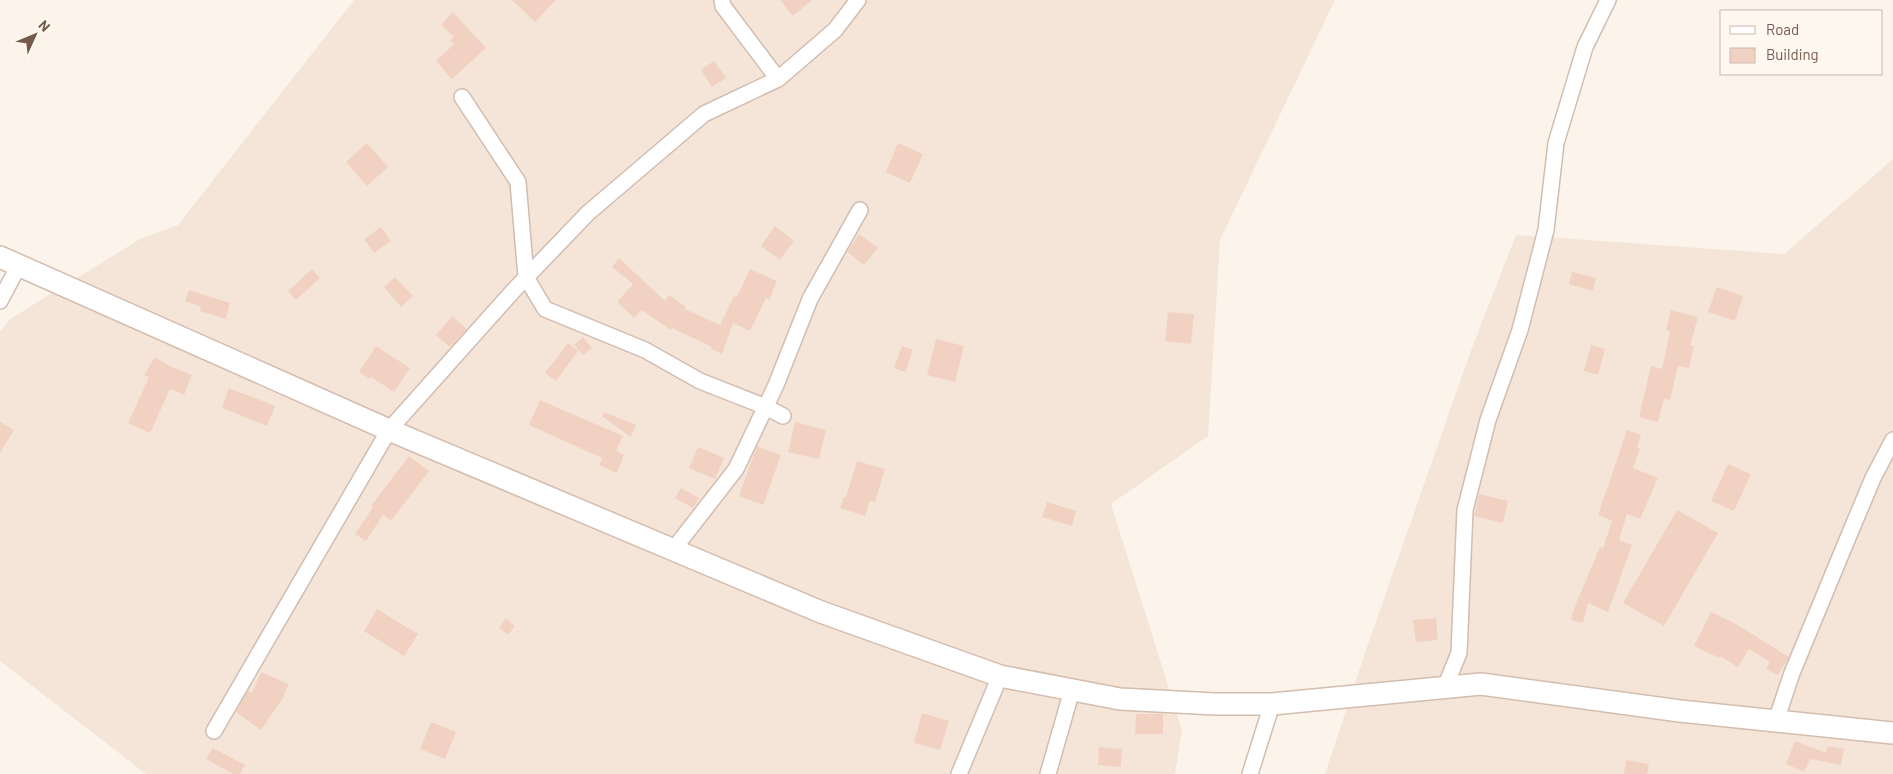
<svg xmlns="http://www.w3.org/2000/svg" width="1893" height="774" font-family="Barlow,sans-serif">
  <rect width="100%" height="100%" fill="#fcf4ea"/>
  <path fill="#f4e5d8" d="M 354,0 L 1335,0 L 1220,240 L 1208,436 L 1111,504 L 1182,730 L 1175,774 L 146,774 L 0,661 L 0,332 L 10,319 L 140,239 L 178,225 Z
    M 1893,159 L 1893,774 L 1325,774 L 1367,647 L 1470,353 L 1516,235 L 1784,254 Z"/>
  <path fill="#f1d2c2" d="M 512,0 L 556,0 L 535,22 Z
    M 780,0 L 812,0 L 793,16 Z
    M 453,12 L 486,48 L 452,79 L 436,61 L 454,44 L 450,40 L 454,37 L 441,25 Z
    M 714,61 L 726,78 L 712,87 L 701,70 Z
    M 367,143 L 388,167 L 367,186 L 346,162 Z
    M 898,143 L 923,154 L 910,183 L 886,172 Z
    M 775,226 L 794,241 L 780,260 L 761,246 Z
    M 381,227 L 391,241 L 374,253 L 364,239 Z
    M 859,234 L 878,248 L 864,265 L 847,252 Z
    M 619,258 L 665,301 L 669,295 L 686,307 L 685,309 L 720,325 L 734,296 L 737,297 L 750,269 L 777,281 L 769,300 L 766,298 L 750,331 L 733,323 L 722,354 L 711,349 L 712,347 L 672,328 L 671,330 L 642,310 L 634,318 L 617,302 L 633,284 L 612,267 Z
    M 312,269 L 320,278 L 296,300 L 288,291 Z
    M 1572,272 L 1596,278 L 1593,291 L 1569,284 Z
    M 395,277 L 413,296 L 401,307 L 384,287 Z
    M 1717,287 L 1743,296 L 1735,321 L 1708,312 Z
    M 189,290 L 230,303 L 226,319 L 200,311 L 201,307 L 185,301 Z
    M 1671,310 L 1698,317 L 1690,346 L 1694,346 L 1689,368 L 1678,366 L 1670,400 L 1664,399 L 1658,422 L 1639,417 L 1651,366 L 1662,369 L 1670,331 L 1666,330 Z
    M 1168,312 L 1194,314 L 1191,344 L 1165,341 Z
    M 452,316 L 467,329 L 450,347 L 436,335 Z
    M 583,337 L 592,348 L 583,355 L 574,345 Z
    M 936,339 L 964,346 L 955,382 L 927,375 Z
    M 568,343 L 578,351 L 556,381 L 545,373 Z
    M 1591,345 L 1605,349 L 1598,375 L 1584,371 Z
    M 376,346 L 410,368 L 394,392 L 371,377 L 370,379 L 359,372 Z
    M 902,346 L 913,350 L 905,372 L 894,368 Z
    M 155,357 L 170,366 L 192,375 L 184,395 L 170,389 L 150,433 L 128,423 L 149,377 L 144,375 Z
    M 229,388 L 275,406 L 267,426 L 222,408 Z
    M 540,400 L 623,436 L 616,451 L 624,455 L 617,473 L 599,465 L 602,458 L 529,425 Z
    M 604,412 L 636,425 L 631,437 L 602,416 Z
    M 0,422 L 14,430 L 0,453 Z
    M 795,422 L 826,430 L 819,459 L 788,452 Z
    M 1627,430 L 1641,435 L 1637,447 L 1640,448 L 1633,468 L 1658,478 L 1640,519 L 1627,514 L 1619,540 L 1632,545 L 1608,612 L 1588,603 L 1583,623 L 1571,620 L 1573,611 L 1600,547 L 1603,548 L 1612,521 L 1598,515 Z
    M 757,446 L 781,455 L 763,505 L 739,496 Z
    M 698,447 L 724,458 L 715,479 L 689,468 Z
    M 409,456 L 429,471 L 391,521 L 383,515 L 366,541 L 355,534 L 373,507 L 371,506 Z
    M 857,461 L 885,469 L 875,502 L 870,501 L 865,516 L 840,508 L 844,497 L 846,497 Z
    M 1728,464 L 1751,474 L 1734,511 L 1711,501 Z
    M 681,488 L 699,498 L 693,508 L 675,498 Z
    M 1479,494 L 1508,501 L 1503,523 L 1474,516 Z
    M 1047,502 L 1076,511 L 1072,526 L 1042,517 Z
    M 1677,510 L 1718,533 L 1664,626 L 1623,603 Z
    M 377,609 L 418,634 L 404,656 L 364,631 Z
    M 1711,612 L 1736,624 L 1789,657 L 1778,675 L 1766,669 L 1770,662 L 1749,649 L 1738,667 L 1720,656 L 1719,658 L 1694,646 Z
    M 506,618 L 515,626 L 508,635 L 499,628 Z
    M 1436,618 L 1438,640 L 1416,642 L 1413,620 Z
    M 261,672 L 289,684 L 283,698 L 261,730 L 236,712 L 248,690 L 252,693 Z
    M 922,713 L 949,721 L 940,750 L 914,743 Z
    M 1136,714 L 1163,714 L 1163,734 L 1135,734 Z
    M 431,722 L 456,732 L 445,759 L 420,749 Z
    M 1795,741 L 1826,753 L 1827,746 L 1844,749 L 1841,765 L 1810,759 L 1804,772 L 1786,764 Z
    M 1099,747 L 1122,749 L 1121,767 L 1098,765 Z
    M 213,748 L 245,765 L 240,774 L 233,774 L 206,759 Z
    M 1626,760 L 1649,764 L 1647,774 L 1624,774 Z"/>
  <g fill="none" stroke-linecap="round" stroke-linejoin="round">
    <g stroke="#d1bdb1" stroke-width="18">
      <path id="street" d="M 722,0 L 723,6 L 778,79
        M 462,97 L 518,182 L 526,277 L 545,309 L 645,350 L 700,381 L 766,407 L 783,416
        M 0,301 L 19,265
        M 673,550 L 736,469 L 776,385 L 810,299 L 860,210
        M 1445,687 L 1459,653 L 1465,510 L 1488,420 L 1520,330 L 1546,230 L 1556,143 L 1585,47 L 1608,0
        M 1776,721 L 1792,673 L 1847,540 L 1873,478 L 1893,440
        M 214,731 L 389,430 L 514,290 L 588,213 L 704,114 L 778,79 L 835,30 L 858,0
        M 959,774 L 1000,676
        M 1048,774 L 1072,690
        M 1250,774 L 1272,704"/>
    </g>
    <g stroke="#d4bdaf" stroke-width="24">
      <path id="secondary" d="M 0,257 L 389,430 L 821,612 L 1000,676 L 1120,699 L 1215,704 L 1272,704 L 1481,684 L 1680,711 L 1893,733"/>
    </g>
    <use href="#street" stroke="#fff" stroke-width="15"/>
    <use href="#secondary" stroke="#fff" stroke-width="21"/>
  </g>
  <rect x="1720" y="10" width="162" height="65" fill="#fff8f0" stroke="#c9b8af"/>
  <rect x="1730" y="26" width="25" height="8" fill="#ffffff" stroke="#c9b8af"/>
  <text x="1766" y="35" font-size="15" fill="#77594d">Road</text>
  <rect x="1730" y="48" width="25" height="15" fill="#f1d2c2" stroke="#c9b8af"/>
  <text x="1766" y="60" font-size="15" fill="#77594d">Building</text>
  <g transform="translate(35 35) rotate(46)" stroke="#fff8f0" stroke-width="4" paint-order="stroke">
  <path d="M0-4L9 19L0 12L-9 19Z" fill="#77594d"/>
  <text y="-8" font-size="14" font-weight="bold" text-anchor="middle" fill="#77594d">N</text>
  </g>
</svg>
